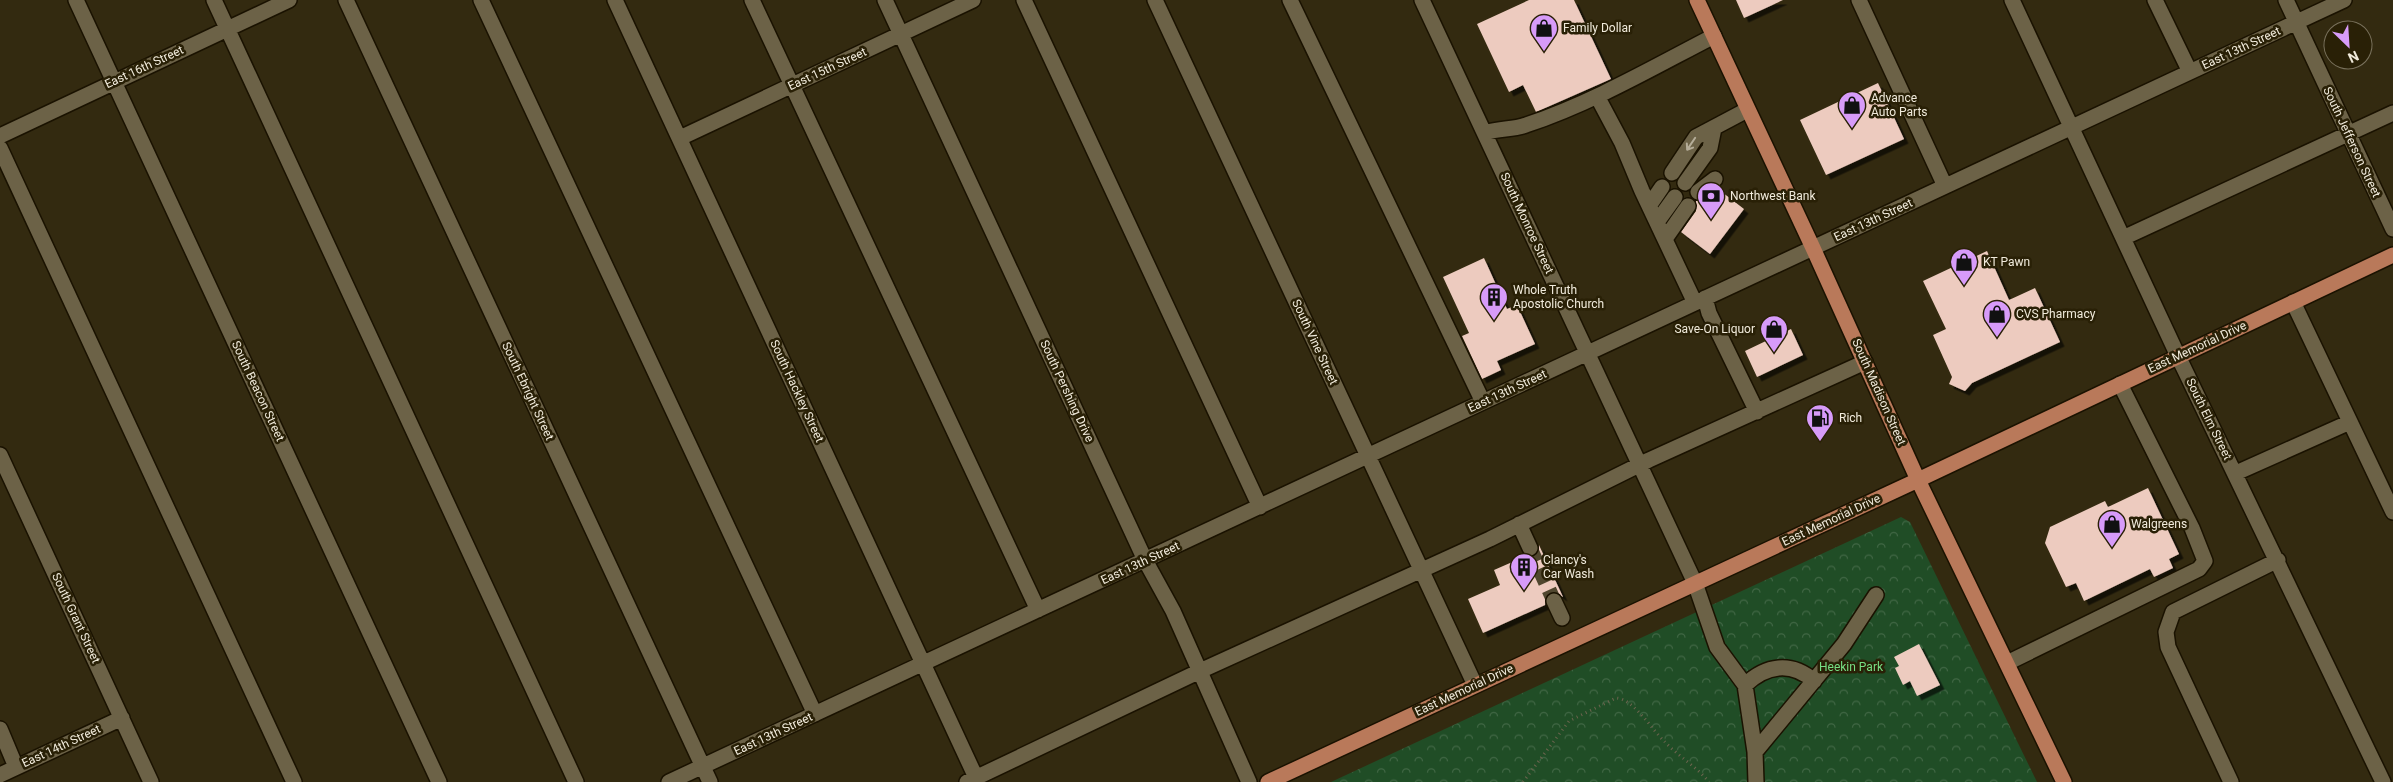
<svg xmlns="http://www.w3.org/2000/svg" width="2393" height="782" font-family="Roboto,sans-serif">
  <defs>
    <pattern id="park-crowns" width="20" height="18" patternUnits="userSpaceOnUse" patternTransform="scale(1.25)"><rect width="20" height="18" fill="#204d26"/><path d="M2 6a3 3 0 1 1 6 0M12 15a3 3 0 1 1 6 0" fill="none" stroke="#416745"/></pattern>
    <filter id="shadow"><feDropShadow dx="4.5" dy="4.5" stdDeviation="0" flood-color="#0009"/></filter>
  </defs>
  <rect width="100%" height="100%" fill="#332a10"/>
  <path fill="url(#park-crowns)" d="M 1901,517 L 1910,522 L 2037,782 L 1331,782 Z"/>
  <path fill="#edcbbf" filter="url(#shadow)" d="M 1529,0 L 1574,0 L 1611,79 L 1536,112 L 1523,85 L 1509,92 L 1477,24 Z
    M 1736,0 L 1783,0 L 1744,18 Z
    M 1878,83 L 1904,139 L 1826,175 L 1800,120 Z
    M 1718,189 L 1744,209 L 1710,254 L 1681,232 L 1696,211 L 1696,201 L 1703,200 Z
    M 1987,251 L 2009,300 L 2035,288 L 2060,342 L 1972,383 L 1965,391 L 1949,384 L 1952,377 L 1933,335 L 1946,329 L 1923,281 Z
    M 1484,258 L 1507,309 L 1517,305 L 1535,344 L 1497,361 L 1501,370 L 1482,379 L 1462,336 L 1469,333 L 1443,277 Z
    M 1791,329 L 1803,355 L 1757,377 L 1745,351 Z
    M 2148,488 L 2179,554 L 2169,559 L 2173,568 L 2154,577 L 2150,569 L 2084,601 L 2076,583 L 2066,587 L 2045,543 L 2050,527 L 2105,501 L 2108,507 Z
    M 1539,545 L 1563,597 L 1555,592 L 1550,592 L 1546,596 L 1545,605 L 1483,633 L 1468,599 L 1500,585 L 1494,570 L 1526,556 L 1534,556 L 1538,553 Z
    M 1919,644 L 1940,685 L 1917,696 L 1910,681 L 1903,685 L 1895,668 L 1899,666 L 1894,657 Z"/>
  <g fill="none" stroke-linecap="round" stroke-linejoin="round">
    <path stroke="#50472f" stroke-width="15" stroke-dasharray="15 8" stroke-linecap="butt" d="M 1530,548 L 1554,601"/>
    <g stroke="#1a1200" stroke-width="18">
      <path id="minor" d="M 76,0 L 439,782
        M 214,0 L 576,782
        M 346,0 L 710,782
        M 481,0 L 815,714
        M 615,0 L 978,782
        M 752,0 L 1038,610
        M 885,0 L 1145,560 L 1173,611 L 1249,782
        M 1024,0 L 1260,507
        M 1155,0 L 1475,685
        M 1290,0 L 1483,402
        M 1422,0 L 1695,583 L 1717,647 L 1745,685 L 1755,752 L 1756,782
        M 1859,0 L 1945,186
        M 2012,0 L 2178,356 L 2383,782
        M 2155,0 L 2190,72
        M 2286,0 L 2393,229
        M 1597,96 L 1622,143 L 1642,191 L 1695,303
        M 1485,133 C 1498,128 1513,130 1526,125 C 1592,103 1652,68 1714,36
        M 0,136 L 289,0
        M 680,138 L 973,0
        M 0,148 L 294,782
        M 1672,173 L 1696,137 L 1747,110
        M 1685,183 L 1710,148 L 1714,128
        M 1698,192 L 1715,179
        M 1649,206 L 1662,187
        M 1657,222 L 1675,197
        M 2123,238 L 2393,113
        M 1665,239 L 1688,206
        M 1705,298 L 1709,313 L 1757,412
        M 2293,302 L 2393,512
        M 0,455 L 151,782
        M 2236,473 L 2350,422
        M 1519,524 L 1530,548
        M 1554,601 L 1562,618
        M 2007,663 L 2199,569 L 2205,561 L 2192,528 L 2120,384
        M 1745,685 C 1766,665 1791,661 1814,681
        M 0,729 L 16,767
        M 1755,752 L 1844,644 L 1876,595
        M 0,775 L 122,718
        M 669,782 L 2344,0
        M 967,782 L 1200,671 L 1490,539 L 1649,460 L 1865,362
        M 2231,782 L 2168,647 L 2166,632 L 2173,612 L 2278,560"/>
    </g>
    <g stroke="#1a1200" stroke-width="18">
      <path id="major" d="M 1697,0 L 1813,248 L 1918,480 L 2064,782
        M 1268,782 L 1918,480 L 2393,255"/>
    </g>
    <path stroke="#6d654f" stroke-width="3" stroke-dasharray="1 4" stroke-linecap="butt" d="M 1523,782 L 1569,721 L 1616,698 C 1634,699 1652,730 1665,742 C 1678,756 1697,767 1709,782"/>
    <use href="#minor" stroke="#6c6247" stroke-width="15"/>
    <use href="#major" stroke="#b9795a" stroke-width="15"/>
  </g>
  <defs><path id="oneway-shaft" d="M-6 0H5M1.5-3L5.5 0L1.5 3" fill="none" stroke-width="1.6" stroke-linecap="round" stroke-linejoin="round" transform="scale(1.25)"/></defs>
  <use stroke="#b5ad99" href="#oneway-shaft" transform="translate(1691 144) rotate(124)"/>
  <defs>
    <g id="shop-pin" transform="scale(1.4375)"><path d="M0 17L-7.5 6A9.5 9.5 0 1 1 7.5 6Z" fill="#d79bf9" stroke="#292006"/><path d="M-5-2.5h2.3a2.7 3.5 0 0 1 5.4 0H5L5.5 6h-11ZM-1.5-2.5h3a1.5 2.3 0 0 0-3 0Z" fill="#111"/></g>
    <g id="bank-pin" transform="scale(1.4375)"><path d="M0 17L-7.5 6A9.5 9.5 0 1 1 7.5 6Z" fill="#d79bf9" stroke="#292006"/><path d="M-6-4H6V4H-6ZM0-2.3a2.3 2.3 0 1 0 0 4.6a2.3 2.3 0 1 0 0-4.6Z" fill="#111"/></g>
    <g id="building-pin" transform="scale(1.4375)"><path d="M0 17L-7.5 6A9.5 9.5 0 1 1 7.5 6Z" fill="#d79bf9" stroke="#292006"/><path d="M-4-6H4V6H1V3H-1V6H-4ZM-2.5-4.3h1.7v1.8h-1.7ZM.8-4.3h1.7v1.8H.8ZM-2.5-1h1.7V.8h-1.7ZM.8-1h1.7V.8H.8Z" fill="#111"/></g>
    <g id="fuel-pin" transform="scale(1.4375)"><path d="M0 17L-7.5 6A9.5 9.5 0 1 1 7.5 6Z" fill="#d79bf9" stroke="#292006"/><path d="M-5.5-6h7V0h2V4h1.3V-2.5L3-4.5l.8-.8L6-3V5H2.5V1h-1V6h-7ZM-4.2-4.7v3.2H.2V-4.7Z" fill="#111"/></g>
  </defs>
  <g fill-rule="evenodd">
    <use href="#shop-pin" x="1544" y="28"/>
    <use href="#shop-pin" x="1852" y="105"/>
    <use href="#bank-pin" x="1711" y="196"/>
    <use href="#shop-pin" x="1964" y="262"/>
    <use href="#building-pin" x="1494" y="297"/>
    <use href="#shop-pin" x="1997" y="314"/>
    <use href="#shop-pin" x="1774" y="329"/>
    <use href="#fuel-pin" x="1820" y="418"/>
    <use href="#shop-pin" x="2112" y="524"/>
    <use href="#building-pin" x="1524" y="567"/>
  </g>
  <g text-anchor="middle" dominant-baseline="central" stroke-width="5" stroke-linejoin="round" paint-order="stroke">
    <g font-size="12" fill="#f1ebdc" stroke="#292006" text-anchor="start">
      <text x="1563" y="28">Family Dollar</text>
      <text x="1871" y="98">Advance<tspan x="1871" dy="14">Auto Parts</tspan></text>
      <text x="1730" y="196">Northwest Bank</text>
      <text x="1983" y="262">KT Pawn</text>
      <text x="1513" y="290">Whole Truth<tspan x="1513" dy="14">Apostolic Church</tspan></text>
      <text x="2016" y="314">CVS Pharmacy</text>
      <text x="1755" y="329" text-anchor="end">Save-On Liquor</text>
      <text x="1839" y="418">Rich</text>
      <text x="2131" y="524">Walgreens</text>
      <text x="1543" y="560">Clancy's<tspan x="1543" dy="14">Car Wash</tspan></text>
    </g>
    <g font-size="12" fill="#f1ebdc" stroke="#292006">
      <text transform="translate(2241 48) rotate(-25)">East 13th Street</text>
      <text transform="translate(144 67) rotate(-25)">East 16th Street</text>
      <text transform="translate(827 69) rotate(-25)">East 15th Street</text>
      <text transform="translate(2352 142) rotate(65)">South Jefferson Street</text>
      <text transform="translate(1873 220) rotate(-25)">East 13th Street</text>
      <text transform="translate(1527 223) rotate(65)">South Monroe Street</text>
      <text transform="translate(1315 342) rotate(65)">South Vine Street</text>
      <text transform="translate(2197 347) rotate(-25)">East Memorial Drive</text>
      <text transform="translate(258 391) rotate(65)">South Beacon Street</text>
      <text transform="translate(528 391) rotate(65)">South Ebright Street</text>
      <text transform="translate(797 391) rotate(65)">South Hackley Street</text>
      <text transform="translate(1067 391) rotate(65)">South Pershing Drive</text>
      <text transform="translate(1507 391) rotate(-25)">East 13th Street</text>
      <text transform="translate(1879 392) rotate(66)">South Madison Street</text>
      <text transform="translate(2209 419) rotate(64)">South Elm Street</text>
      <text transform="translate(1831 520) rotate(-25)">East Memorial Drive</text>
      <text transform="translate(1140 563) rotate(-25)">East 13th Street</text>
      <text transform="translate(76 618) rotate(65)">South Grant Street</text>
      <text transform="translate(1464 690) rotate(-25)">East Memorial Drive</text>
      <text transform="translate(773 734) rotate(-25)">East 13th Street</text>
      <text transform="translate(61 746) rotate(-25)">East 14th Street</text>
    </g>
    <g font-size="12" fill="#76de83" stroke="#292006">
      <text x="1851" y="667">Heekin Park</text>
    </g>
  </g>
  <g transform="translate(2348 45) rotate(155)"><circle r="24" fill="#292006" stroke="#79715c"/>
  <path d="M0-4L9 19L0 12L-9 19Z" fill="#d79bf9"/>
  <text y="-8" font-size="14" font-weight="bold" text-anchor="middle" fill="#f1ebdc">N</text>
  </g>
</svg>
